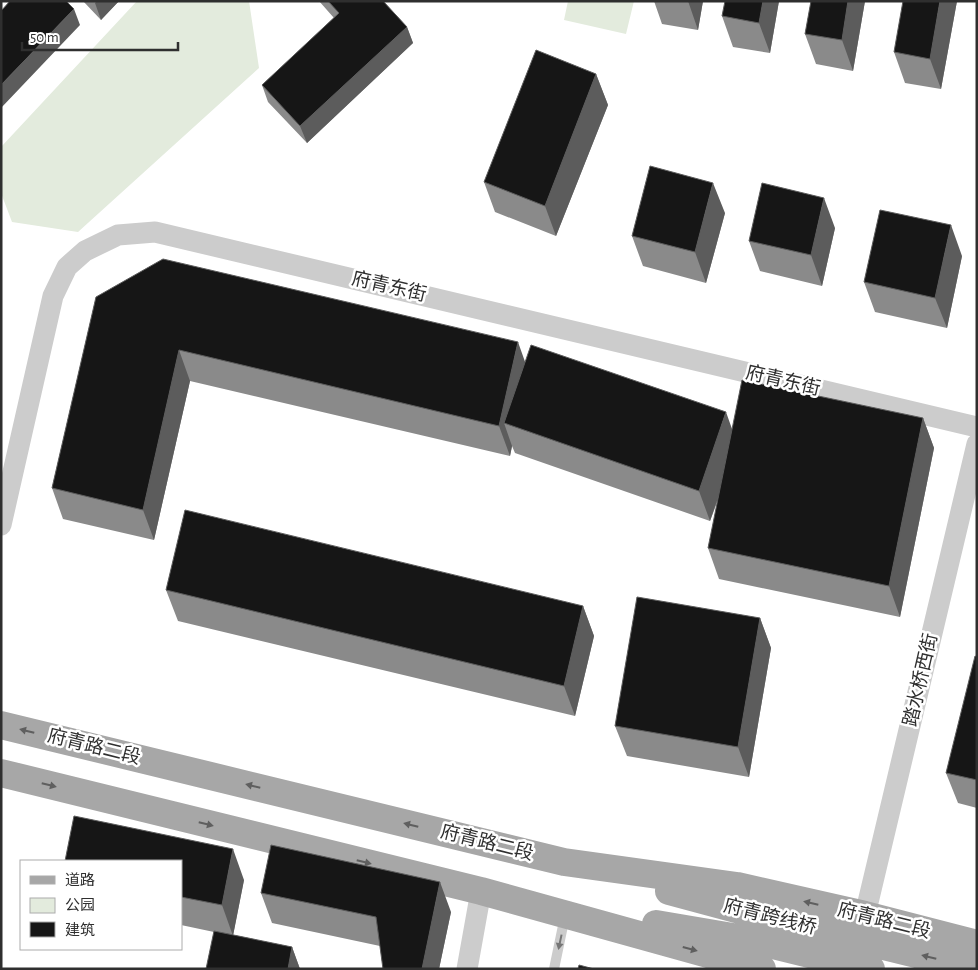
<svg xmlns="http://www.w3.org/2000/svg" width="978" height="970" font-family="'Alegreya Sans','Noto Sans SC',sans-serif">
  <rect width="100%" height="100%" fill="#fff"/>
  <path fill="#e3ebdd" d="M 137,1 L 249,1 L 259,68 L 78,232 L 12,222 L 1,193 L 1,147 Z
    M 568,1 L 634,1 L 626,34 L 564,20 Z"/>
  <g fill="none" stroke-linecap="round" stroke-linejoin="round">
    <path stroke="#ccc" stroke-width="10" d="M 554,969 L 565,916"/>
    <path stroke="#ccc" stroke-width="21" d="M 1,525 L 53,296 L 67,267 L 85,251 L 118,235 L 155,232 L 977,427
      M 865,915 L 977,444
      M 467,969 L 481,891"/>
    <path stroke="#a7a7a7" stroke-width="28" d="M 1,725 L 564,862 L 737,886 L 865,915 L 977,944
      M 1,773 L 481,891 L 762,969
      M 669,891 L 762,916 L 977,969
      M 656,924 L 756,941 L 871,969"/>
  </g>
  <path fill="#8a8a8a" d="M 83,1 L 119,1 L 101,20 Z
    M 319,1 L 383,1 L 407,27 L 413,43 L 307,143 L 268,102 L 262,85 L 334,18 Z
    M 654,1 L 703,1 L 698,30 L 662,24 Z
    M 779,1 L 770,53 L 733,47 L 722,16 Z
    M 811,1 L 865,1 L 853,71 L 816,64 L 805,34 Z
    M 957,1 L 941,89 L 905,83 L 894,52 Z
    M 596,74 L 608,105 L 556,236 L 495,212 L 484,182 Z
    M 725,213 L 706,283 L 643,266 L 632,236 Z
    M 835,228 L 822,286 L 760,271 L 749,241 Z
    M 962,256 L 947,328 L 875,312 L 864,282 Z
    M 96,297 L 525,362 L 732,429 L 923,418 L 934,448 L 900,617 L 719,579 L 708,548 L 718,500 L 710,521 L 515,453 L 512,446 L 510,456 L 190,381 L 154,540 L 63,519 L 52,488 Z
    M 166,590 L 583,606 L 594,636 L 575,716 L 178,621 Z
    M 760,618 L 771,648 L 749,777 L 627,756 L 615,726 Z
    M 977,657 L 977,808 L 958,803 L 946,773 Z
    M 181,861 L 244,880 L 233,935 L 292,947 L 300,969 L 206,969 L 214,932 L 181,925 Z
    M 261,893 L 451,912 L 439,969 L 383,969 L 380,946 L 272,923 Z"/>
  <path fill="#5c5c5c" d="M 97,1 L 119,1 L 101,20 L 95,3 Z
    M 688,1 L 703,1 L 698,30 Z
    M 763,1 L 779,1 L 770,53 L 759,23 Z
    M 848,1 L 865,1 L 853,71 L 842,40 Z
    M 940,1 L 957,1 L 941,89 L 930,59 Z
    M 74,9 L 80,25 L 1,108 L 1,85 Z
    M 407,27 L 413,43 L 307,143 L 300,126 Z
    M 596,74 L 608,105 L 556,236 L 545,206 Z
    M 713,183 L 725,213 L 706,283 L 695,252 Z
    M 824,198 L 835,228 L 822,286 L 811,255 Z
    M 951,225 L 962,256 L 947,328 L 935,298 Z
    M 518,342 L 529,373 L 504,423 L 512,446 L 510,456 L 499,426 Z
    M 179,350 L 190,381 L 154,540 L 143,510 Z
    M 726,412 L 737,443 L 710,521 L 699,491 Z
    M 923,418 L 934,448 L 900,617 L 889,586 Z
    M 583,606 L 594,636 L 575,716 L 564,686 Z
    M 760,618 L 771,648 L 749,777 L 738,747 Z
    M 233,849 L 244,880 L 233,936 L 222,905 Z
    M 440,882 L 451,912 L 439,969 L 422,969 Z
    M 292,947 L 300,969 L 288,969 Z"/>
  <path fill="#161616" stroke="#5c5c5c" d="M 10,1 L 66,1 L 74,9 L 1,85 L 1,11 Z
    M 328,1 L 383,1 L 407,27 L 300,126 L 262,85 L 339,13 Z
    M 725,1 L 763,1 L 759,23 L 722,16 Z
    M 811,1 L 848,1 L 842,40 L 805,34 Z
    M 903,1 L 940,1 L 930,59 L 894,52 Z
    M 536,50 L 596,74 L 545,206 L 484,182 Z
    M 650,166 L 713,183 L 695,252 L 632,236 Z
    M 762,183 L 824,198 L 811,255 L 749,241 Z
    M 880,210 L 951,225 L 935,298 L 864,282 Z
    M 163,259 L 518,342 L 499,426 L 179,350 L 143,510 L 52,488 L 96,297 Z
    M 531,345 L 726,412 L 699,491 L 504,423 Z
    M 742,380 L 923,418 L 889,586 L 708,548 Z
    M 185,510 L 583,606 L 564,686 L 166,590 Z
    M 637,597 L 760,618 L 738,747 L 615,726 Z
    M 975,656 L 977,657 L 977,780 L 946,773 Z
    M 74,816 L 233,849 L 222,905 L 181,897 L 181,861 L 65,861 Z
    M 271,845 L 440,882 L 422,969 L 383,969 L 376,917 L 261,893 Z
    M 214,931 L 292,947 L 288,969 L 206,969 Z
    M 579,965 L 594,969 L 578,969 Z"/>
  <defs><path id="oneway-solid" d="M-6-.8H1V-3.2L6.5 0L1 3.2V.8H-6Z" transform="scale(1.25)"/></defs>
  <g fill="#5f5f5f">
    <use href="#oneway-solid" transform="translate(27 731) rotate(-166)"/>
    <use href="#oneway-solid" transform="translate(49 785) rotate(14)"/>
    <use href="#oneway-solid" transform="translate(253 786) rotate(-166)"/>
    <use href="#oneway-solid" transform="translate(206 824) rotate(14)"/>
    <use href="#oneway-solid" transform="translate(411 825) rotate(-166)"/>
    <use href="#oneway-solid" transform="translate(364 862) rotate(14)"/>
    <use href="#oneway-solid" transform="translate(811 903) rotate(-167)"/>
    <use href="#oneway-solid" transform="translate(690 949) rotate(15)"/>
    <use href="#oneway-solid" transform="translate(929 957) rotate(-166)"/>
  </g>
  <use fill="#767676" href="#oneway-solid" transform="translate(560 942) rotate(102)"/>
  <g text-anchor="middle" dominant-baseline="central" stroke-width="5" stroke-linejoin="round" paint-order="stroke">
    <g font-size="19" fill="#2f2f2f" stroke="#fff">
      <text transform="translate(389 287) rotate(13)">府青东街</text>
      <text transform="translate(783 381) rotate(13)">府青东街</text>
      <text transform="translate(921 680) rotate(-77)">踏水桥西街</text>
      <text transform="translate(94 747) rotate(14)">府青路二段</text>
      <text transform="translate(487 843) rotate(14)">府青路二段</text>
      <text transform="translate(770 917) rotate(14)">府青跨线桥</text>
      <text transform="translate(884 921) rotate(14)">府青路二段</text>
    </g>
  </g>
  <rect width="978" height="970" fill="none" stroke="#2f2f2f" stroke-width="5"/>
  <rect x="20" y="860" width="162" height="90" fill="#ffffff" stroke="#acacac"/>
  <rect x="30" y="876" width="25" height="8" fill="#a7a7a7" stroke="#acacac"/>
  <text x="65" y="885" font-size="15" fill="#2f2f2f">道路</text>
  <rect x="30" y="898" width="25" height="15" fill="#e3ebdd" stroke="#acacac"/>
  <text x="65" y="910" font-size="15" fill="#2f2f2f">公园</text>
  <rect x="30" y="922" width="25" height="15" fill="#161616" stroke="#acacac"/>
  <text x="65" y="935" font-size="15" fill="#2f2f2f">建筑</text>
  <path d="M22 42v8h156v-8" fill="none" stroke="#2f2f2f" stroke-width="2.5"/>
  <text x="30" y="42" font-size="15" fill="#2f2f2f" stroke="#ffffff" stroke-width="4" paint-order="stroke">50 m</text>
</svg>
